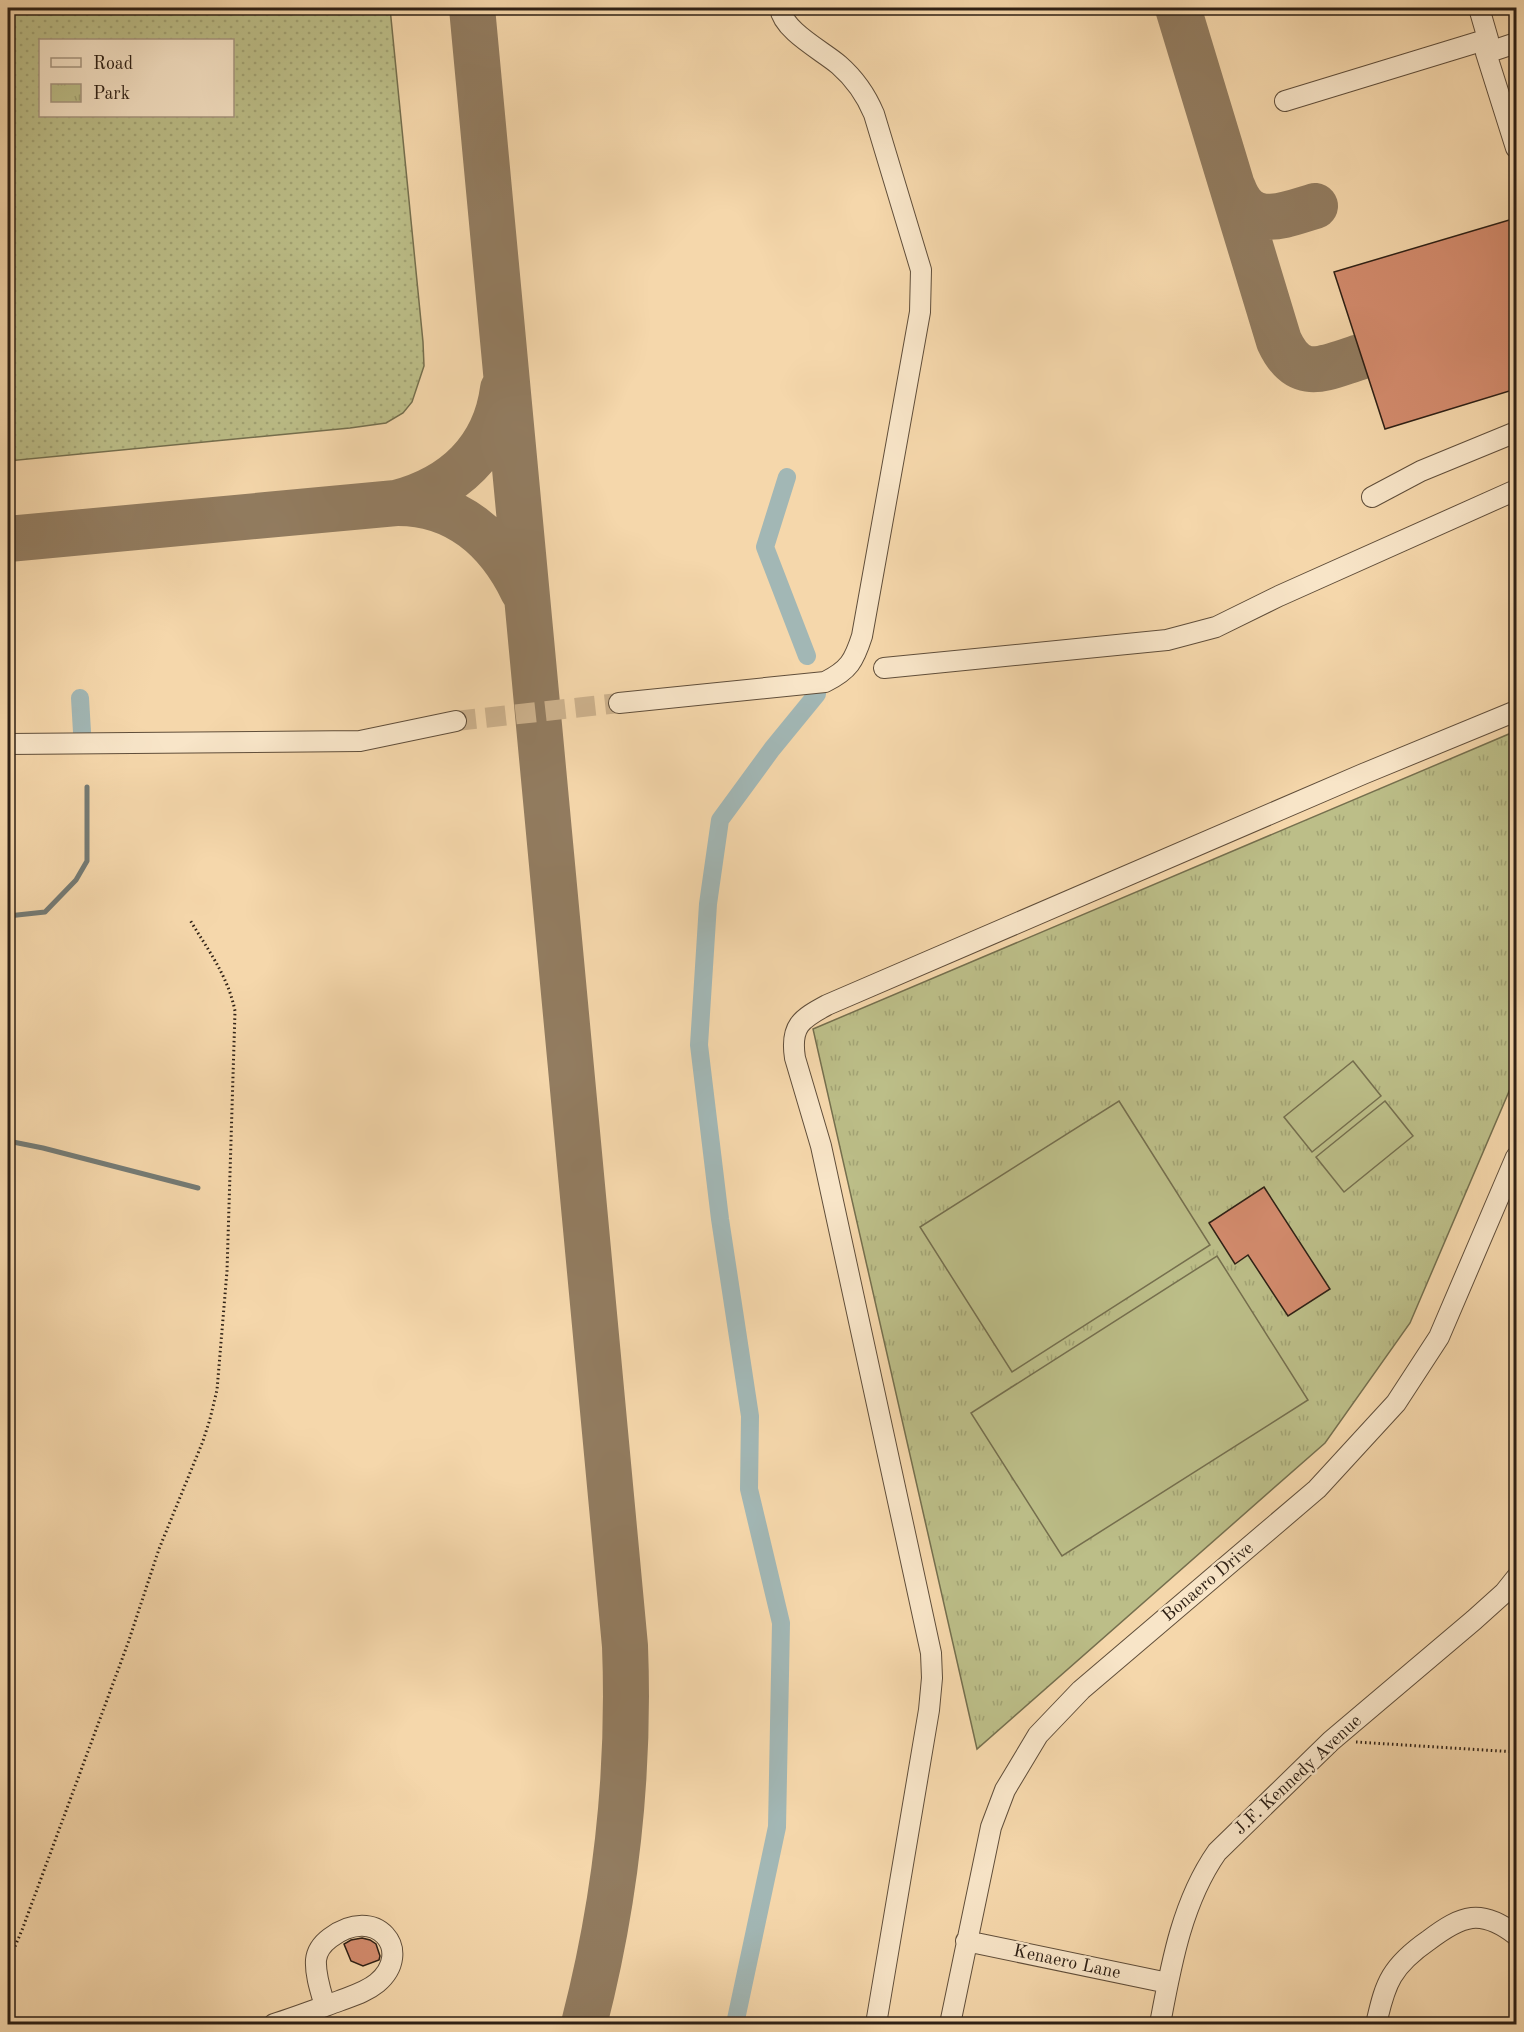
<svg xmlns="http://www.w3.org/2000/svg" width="1524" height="2032" font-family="'Old Standard TT',serif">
  <defs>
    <pattern id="grass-dots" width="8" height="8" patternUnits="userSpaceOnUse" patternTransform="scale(1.5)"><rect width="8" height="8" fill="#bcbe88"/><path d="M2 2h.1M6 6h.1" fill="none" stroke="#a2a374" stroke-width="1.8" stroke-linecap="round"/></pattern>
    <pattern id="park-tufts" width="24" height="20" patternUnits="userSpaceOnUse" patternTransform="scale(1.5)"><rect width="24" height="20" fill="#bcbe88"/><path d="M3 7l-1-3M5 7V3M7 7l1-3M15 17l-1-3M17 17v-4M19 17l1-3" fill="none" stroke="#a2a374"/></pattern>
  </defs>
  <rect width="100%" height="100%" fill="#f5d7ab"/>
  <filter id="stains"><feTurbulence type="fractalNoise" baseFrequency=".00333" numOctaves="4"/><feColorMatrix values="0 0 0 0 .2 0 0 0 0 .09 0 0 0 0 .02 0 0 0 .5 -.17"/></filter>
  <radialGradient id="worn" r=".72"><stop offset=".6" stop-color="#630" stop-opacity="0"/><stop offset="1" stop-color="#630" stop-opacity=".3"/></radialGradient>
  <path fill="url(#grass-dots)" stroke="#756f4e" stroke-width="1.5" fill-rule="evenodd" d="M 8,8 L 390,8 L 423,342 L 424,366 L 412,402 L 403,413 L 386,423 L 350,428 L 8,461 ZM 40,40 L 232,40 L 232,116 L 40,116 Z"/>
  <path fill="url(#park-tufts)" stroke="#756f4e" stroke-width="1.5" d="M 1516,731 L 1516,1075 L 1410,1323 L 1325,1443 L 977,1749 L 813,1029 Z"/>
  <path fill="#bcbe88" stroke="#756f4e" stroke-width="1.5" d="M 1353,1061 L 1381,1096 L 1312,1152 L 1284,1117 Z
    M 1119,1101 L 1210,1245 L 1012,1372 L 920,1227 Z
    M 1385,1101 L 1413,1136 L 1344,1192 L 1316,1157 Z
    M 1217,1256 L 1308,1400 L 1062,1556 L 971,1413 Z"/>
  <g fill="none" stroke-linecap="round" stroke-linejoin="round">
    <path stroke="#747b75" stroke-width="5" d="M 8,916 L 45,912 L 76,880 L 87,861 L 87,787
      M 8,1141 L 43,1148 L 198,1188"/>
    <path stroke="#a2b7b5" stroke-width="18" d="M 787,477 L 765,547 L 807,656
      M 80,698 L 82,732
      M 735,2024 L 777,1827 L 781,1623 L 749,1489 L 750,1416 L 720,1219 L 699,1045 L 708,904 L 720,820 L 772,749 L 817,694"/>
    <path stroke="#927c60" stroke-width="46" d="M 472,8 L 625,1646 C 630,1775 616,1900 584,2024
      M 1178,8 L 1279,341 C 1299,384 1324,368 1360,357
      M 1233,188 C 1249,231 1282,216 1315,206
      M 396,503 C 456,502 498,539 523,591
      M 8,539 L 396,503 C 454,488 495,450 503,389"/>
  </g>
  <path fill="#d38b6d" stroke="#2e2015" stroke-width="1.5" d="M 1516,218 L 1516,389 L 1385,429 L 1334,272 Z
    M 1264,1187 L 1330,1289 L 1288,1316 L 1248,1255 L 1235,1264 L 1209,1223 Z
    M 362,1938 L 370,1940 L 376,1944 L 380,1956 L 379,1960 L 363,1966 L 351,1961 L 344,1944 L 351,1940 Z"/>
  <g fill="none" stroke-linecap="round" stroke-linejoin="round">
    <path stroke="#cdb28d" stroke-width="20" stroke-dasharray="20 10" stroke-linecap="butt" d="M 456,721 L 619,703"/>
    <g stroke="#604e3a" stroke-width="22">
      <path id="minor" d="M 1479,8 L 1488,39 L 1487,51
        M 1516,43 L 1486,53 L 1516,148
        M 1285,101 L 1488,39
        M 1372,497 L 1421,471 L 1516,432
        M 884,668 L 1167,640 L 1216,627 L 1279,596 L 1516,490
        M 619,703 L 825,682 C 849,670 854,661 862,636 L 920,312 L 921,270 L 874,114 C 866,95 855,79 839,65 C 823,51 783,31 780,8
        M 8,744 L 360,741 L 456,721
        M 966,1941 L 1168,1983
        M 274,2024 C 296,2017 317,2009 339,2001 C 352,1996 366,1992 377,1983 C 415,1951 376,1903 330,1938 C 322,1944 317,1950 316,1960 C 315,1975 321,1992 325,2006
        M 876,2024 L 929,1710 L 932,1678 L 931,1653 L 821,1146 L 795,1058 C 790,1026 801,1019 827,1005 L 1363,774 L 1516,711
        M 950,2024 L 991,1827 L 1005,1790 L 1038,1735 L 1081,1690 L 1317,1489 L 1396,1403 L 1439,1337 L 1516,1157
        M 1160,2024 C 1171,1965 1182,1902 1217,1852 L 1331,1741 L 1474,1620 L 1504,1593 L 1516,1578
        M 1376,2024 C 1380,2008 1383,1991 1392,1976 C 1401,1961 1416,1949 1429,1940 C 1462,1915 1481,1908 1516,1935"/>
    </g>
    <path stroke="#2e2015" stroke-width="3" stroke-dasharray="1.5 3" stroke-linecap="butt" d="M 1356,1742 L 1516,1752
      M 8,1963 L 22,1930 L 128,1643 L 159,1549 L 203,1441 L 210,1419 L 217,1390 L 227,1271 L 235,1011 C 228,976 208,950 190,920"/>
    <use href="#minor" stroke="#f8e5c8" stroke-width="20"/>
  </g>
  <g text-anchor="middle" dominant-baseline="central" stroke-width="5" stroke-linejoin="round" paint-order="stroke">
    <g font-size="18" fill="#2e2015" stroke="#f8e5c8">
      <text transform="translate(1208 1582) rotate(-40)">Bonaero Drive</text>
      <text transform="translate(1298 1775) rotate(-43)">J.F. Kennedy Avenue</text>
      <text transform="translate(1067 1962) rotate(12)">Kenaero Lane</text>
    </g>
  </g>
  <rect width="1524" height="2032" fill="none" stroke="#f5d7ab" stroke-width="30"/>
  <rect x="9" y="9" width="1506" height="2014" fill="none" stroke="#2e2015" stroke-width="3"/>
  <rect x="15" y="15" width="1494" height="2002" fill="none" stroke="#2e2015" stroke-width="1.5"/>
  <rect x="39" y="39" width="195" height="78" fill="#f8e5c8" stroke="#a79680" stroke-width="1.5"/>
  <rect x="51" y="58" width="30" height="9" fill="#f8e5c8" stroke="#a79680" stroke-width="1.5"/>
  <text x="93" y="69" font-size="18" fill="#2e2015">Road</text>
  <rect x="51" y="84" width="30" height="18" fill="url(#park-tufts)" stroke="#a79680" stroke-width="1.5"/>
  <text x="93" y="99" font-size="18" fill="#2e2015">Park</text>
  <rect width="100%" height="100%" filter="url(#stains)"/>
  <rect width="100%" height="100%" fill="url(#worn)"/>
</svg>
